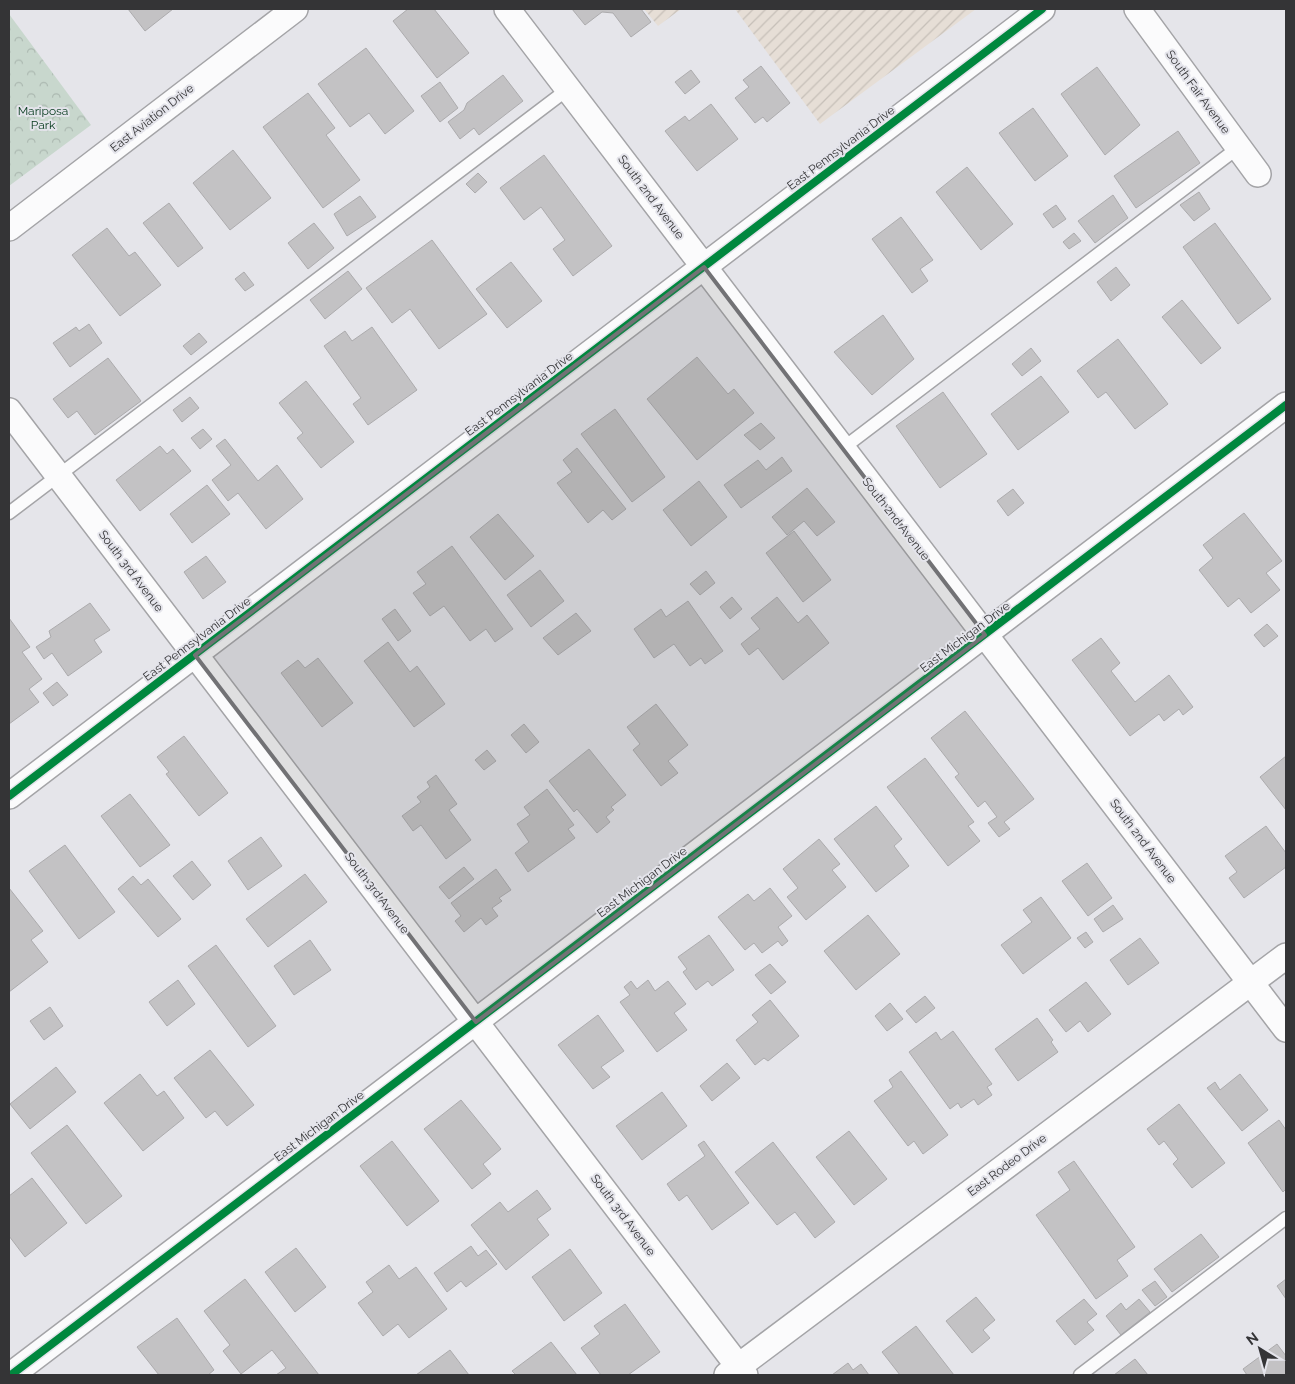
<svg xmlns="http://www.w3.org/2000/svg" width="1295" height="1384" font-family="Raleway,sans-serif">
  <defs>
    <pattern id="industrial-furrows" width="10" height="10" patternUnits="userSpaceOnUse" patternTransform="scale(1.25)"><rect width="10" height="10" fill="#e6ded6"/><path d="M-1 1l2-2M0 10L10 0M9 11l2-2" fill="none" stroke="#c6bfb8"/></pattern>
    <pattern id="park-crowns" width="20" height="18" patternUnits="userSpaceOnUse" patternTransform="scale(1.25)"><rect width="20" height="18" fill="#c8d7cd"/><path d="M2 6a3 3 0 1 1 6 0M12 15a3 3 0 1 1 6 0" fill="none" stroke="#acb9b1"/></pattern>
  </defs>
  <rect width="100%" height="100%" fill="#e5e5ea"/>
  <path fill="url(#industrial-furrows)" d="M 644,9 L 681,9 L 658,26 Z
    M 735,9 L 976,9 L 820,124 Z"/>
  <path fill="url(#park-crowns)" d="M 9,14 L 91,125 L 9,186 Z"/>
  <path fill="#c3c2c4" stroke="#acabad" d="M 128,9 L 173,9 L 145,31 Z
    M 408,9 L 434,9 L 469,53 L 437,78 L 393,21 Z
    M 572,9 L 641,9 L 651,22 L 631,37 L 613,13 L 602,12 L 585,25 Z
    M 366,48 L 414,111 L 385,134 L 369,113 L 350,127 L 318,84 Z
    M 761,66 L 790,103 L 767,122 L 763,117 L 755,123 L 735,98 L 749,87 L 743,80 Z
    M 1097,67 L 1140,125 L 1105,155 L 1061,94 Z
    M 691,70 L 700,82 L 685,94 L 675,82 Z
    M 503,75 L 523,101 L 479,135 L 474,128 L 460,139 L 448,122 L 464,110 L 467,103 Z
    M 440,82 L 458,108 L 440,122 L 421,96 Z
    M 308,93 L 335,128 L 326,135 L 360,180 L 323,208 L 263,127 Z
    M 711,104 L 738,139 L 697,171 L 665,131 L 685,116 L 689,121 Z
    M 1033,108 L 1068,156 L 1035,181 L 999,133 Z
    M 1178,131 L 1200,163 L 1136,208 L 1114,176 Z
    M 233,150 L 271,198 L 230,230 L 193,183 Z
    M 544,155 L 612,246 L 573,276 L 553,249 L 565,240 L 541,207 L 524,220 L 500,188 Z
    M 967,167 L 1013,224 L 981,250 L 936,192 Z
    M 478,173 L 487,182 L 475,193 L 466,184 Z
    M 1199,192 L 1210,209 L 1194,221 L 1180,205 Z
    M 1113,195 L 1128,218 L 1095,243 L 1078,221 Z
    M 360,196 L 376,217 L 347,236 L 334,214 Z
    M 169,203 L 203,248 L 178,267 L 143,223 Z
    M 1056,205 L 1066,219 L 1053,228 L 1043,214 Z
    M 901,217 L 933,260 L 920,269 L 928,281 L 912,293 L 872,239 Z
    M 314,223 L 334,248 L 308,269 L 288,243 Z
    M 1215,223 L 1271,299 L 1238,324 L 1183,247 Z
    M 107,228 L 129,256 L 135,252 L 161,285 L 120,316 L 72,255 Z
    M 1074,233 L 1081,241 L 1069,249 L 1063,242 Z
    M 432,240 L 487,314 L 439,349 L 410,309 L 392,323 L 366,288 Z
    M 511,262 L 542,301 L 507,328 L 476,289 Z
    M 1116,267 L 1130,285 L 1111,301 L 1097,282 Z
    M 348,271 L 362,289 L 325,319 L 310,300 Z
    M 244,272 L 254,285 L 245,291 L 235,279 Z
    M 1182,300 L 1221,348 L 1201,364 L 1162,317 Z
    M 883,315 L 914,359 L 872,395 L 834,352 Z
    M 89,324 L 102,343 L 70,367 L 53,343 L 76,327 L 79,331 Z
    M 372,327 L 417,390 L 368,425 L 353,404 L 361,398 L 324,346 L 345,331 L 352,341 Z
    M 199,333 L 207,342 L 191,355 L 183,346 Z
    M 1118,339 L 1168,404 L 1135,429 L 1106,392 L 1098,398 L 1077,371 Z
    M 1031,348 L 1041,361 L 1022,376 L 1012,364 Z
    M 697,357 L 728,394 L 734,389 L 754,413 L 697,460 L 647,399 Z
    M 108,358 L 141,401 L 95,435 L 77,411 L 68,418 L 53,399 Z
    M 1041,376 L 1069,412 L 1018,450 L 991,414 Z
    M 306,381 L 354,442 L 321,468 L 297,438 L 303,433 L 279,403 Z
    M 943,392 L 987,454 L 940,488 L 896,426 Z
    M 190,397 L 199,408 L 182,422 L 173,410 Z
    M 615,409 L 665,477 L 632,502 L 581,434 Z
    M 761,423 L 775,438 L 760,450 L 744,435 Z
    M 203,429 L 212,439 L 200,449 L 191,438 Z
    M 225,439 L 258,481 L 277,465 L 303,499 L 266,529 L 238,493 L 228,501 L 212,480 L 231,465 L 216,446 Z
    M 160,446 L 167,454 L 173,449 L 191,471 L 140,511 L 116,480 Z
    M 577,448 L 626,509 L 612,520 L 603,510 L 588,523 L 557,483 L 572,472 L 563,460 Z
    M 782,457 L 792,471 L 741,508 L 724,485 L 758,460 L 766,470 Z
    M 699,481 L 727,517 L 691,546 L 663,510 Z
    M 207,485 L 230,514 L 192,543 L 170,514 Z
    M 807,488 L 835,522 L 817,536 L 804,521 L 787,535 L 772,517 Z
    M 1013,489 L 1024,503 L 1008,516 L 997,501 Z
    M 1244,513 L 1282,561 L 1266,573 L 1280,590 L 1251,613 L 1239,598 L 1228,607 L 1199,570 L 1213,558 L 1203,545 Z
    M 498,514 L 534,556 L 505,580 L 470,537 Z
    M 794,531 L 831,580 L 803,602 L 766,553 Z
    M 452,546 L 513,629 L 495,642 L 486,629 L 470,641 L 444,606 L 430,616 L 413,593 L 426,584 L 417,572 Z
    M 206,556 L 226,582 L 203,599 L 184,572 Z
    M 540,570 L 564,601 L 531,627 L 507,595 Z
    M 706,571 L 715,583 L 700,595 L 690,584 Z
    M 732,597 L 742,609 L 730,619 L 720,607 Z
    M 777,597 L 798,623 L 807,615 L 829,643 L 783,680 L 758,648 L 749,655 L 741,644 L 760,629 L 751,618 Z
    M 688,601 L 723,651 L 705,664 L 701,658 L 690,666 L 674,644 L 654,658 L 634,629 L 661,609 L 666,617 Z
    M 90,603 L 110,630 L 94,640 L 102,652 L 68,676 L 52,653 L 44,659 L 36,647 L 51,637 L 49,631 Z
    M 395,609 L 411,631 L 398,641 L 382,619 Z
    M 576,613 L 591,631 L 558,655 L 543,638 Z
    M 9,618 L 30,647 L 22,652 L 42,679 L 29,689 L 39,702 L 9,724 Z
    M 1267,624 L 1278,636 L 1264,647 L 1254,635 Z
    M 1101,638 L 1120,663 L 1111,671 L 1135,702 L 1169,675 L 1193,707 L 1183,715 L 1179,709 L 1164,721 L 1159,714 L 1130,736 L 1072,660 Z
    M 388,642 L 410,672 L 417,666 L 445,704 L 414,727 L 364,661 Z
    M 318,658 L 353,703 L 322,727 L 281,673 L 298,660 L 305,668 Z
    M 57,682 L 68,695 L 53,706 L 43,693 Z
    M 656,704 L 688,745 L 668,761 L 678,773 L 661,786 L 633,750 L 640,744 L 627,727 Z
    M 965,711 L 1034,799 L 1004,822 L 1010,829 L 999,837 L 988,823 L 997,817 L 985,801 L 978,807 L 955,777 L 959,774 L 931,738 Z
    M 524,724 L 539,742 L 526,753 L 511,735 Z
    M 184,736 L 228,793 L 199,816 L 166,774 L 169,772 L 157,757 Z
    M 589,749 L 626,795 L 611,807 L 614,810 L 606,817 L 610,822 L 597,833 L 577,809 L 574,812 L 549,781 Z
    M 487,750 L 496,761 L 484,770 L 475,760 Z
    M 1286,756 L 1286,810 L 1260,777 Z
    M 925,758 L 974,822 L 968,826 L 980,841 L 948,866 L 887,787 Z
    M 436,775 L 457,804 L 449,810 L 471,840 L 446,859 L 421,825 L 413,831 L 402,816 L 421,802 L 417,797 L 430,787 L 427,782 Z
    M 547,789 L 574,825 L 568,829 L 575,838 L 528,872 L 515,853 L 529,842 L 517,824 L 530,815 L 524,807 Z
    M 130,794 L 170,845 L 140,867 L 101,816 Z
    M 876,806 L 902,839 L 894,846 L 909,866 L 876,892 L 834,839 Z
    M 1266,826 L 1286,853 L 1286,867 L 1244,898 L 1229,878 L 1237,872 L 1225,856 Z
    M 261,837 L 282,866 L 248,890 L 228,861 Z
    M 819,839 L 840,864 L 832,870 L 846,887 L 806,920 L 787,897 L 798,888 L 783,869 Z
    M 65,845 L 115,912 L 79,939 L 29,871 Z
    M 192,861 L 211,885 L 193,900 L 173,876 Z
    M 1087,863 L 1112,898 L 1088,916 L 1062,881 Z
    M 464,867 L 474,879 L 449,899 L 439,887 Z
    M 496,869 L 511,890 L 499,898 L 502,901 L 492,908 L 498,916 L 486,925 L 481,918 L 464,932 L 455,921 L 461,916 L 451,903 Z
    M 305,874 L 327,902 L 268,947 L 246,919 Z
    M 133,876 L 141,885 L 148,879 L 181,919 L 158,937 L 118,889 Z
    M 9,888 L 43,931 L 31,940 L 48,962 L 9,992 Z
    M 770,888 L 792,916 L 778,927 L 788,941 L 782,946 L 778,941 L 762,953 L 754,943 L 745,950 L 718,917 L 748,894 L 754,901 Z
    M 1041,897 L 1071,938 L 1023,974 L 1001,945 L 1032,922 L 1023,910 Z
    M 1113,905 L 1123,919 L 1103,932 L 1094,919 Z
    M 868,915 L 900,954 L 856,990 L 824,951 Z
    M 1086,932 L 1093,942 L 1085,948 L 1077,938 Z
    M 709,935 L 734,970 L 712,986 L 708,981 L 696,990 L 683,972 L 687,969 L 678,957 Z
    M 1140,938 L 1159,963 L 1128,985 L 1110,960 Z
    M 310,940 L 331,970 L 294,995 L 274,966 Z
    M 216,945 L 276,1026 L 248,1047 L 188,966 Z
    M 770,964 L 786,982 L 771,994 L 755,975 Z
    M 178,980 L 195,1004 L 167,1026 L 149,1002 Z
    M 648,980 L 655,991 L 668,981 L 686,1004 L 674,1013 L 687,1030 L 657,1052 L 620,1002 L 630,995 L 624,987 L 631,981 L 637,989 Z
    M 1086,982 L 1111,1014 L 1088,1032 L 1080,1021 L 1066,1032 L 1049,1010 Z
    M 925,996 L 935,1008 L 916,1023 L 906,1011 Z
    M 770,1000 L 799,1036 L 768,1061 L 764,1058 L 755,1065 L 736,1040 L 758,1022 L 752,1015 Z
    M 890,1003 L 903,1019 L 887,1031 L 875,1016 Z
    M 50,1007 L 63,1026 L 44,1040 L 30,1021 Z
    M 598,1015 L 624,1051 L 601,1067 L 610,1077 L 593,1089 L 558,1045 Z
    M 1037,1018 L 1053,1040 L 1051,1042 L 1058,1052 L 1018,1081 L 995,1049 Z
    M 953,1031 L 992,1084 L 987,1087 L 992,1095 L 978,1105 L 974,1099 L 961,1108 L 958,1103 L 950,1109 L 909,1052 L 936,1032 L 941,1040 Z
    M 210,1050 L 254,1105 L 227,1126 L 215,1111 L 206,1118 L 174,1078 Z
    M 727,1063 L 740,1078 L 712,1101 L 700,1086 Z
    M 56,1067 L 76,1092 L 30,1129 L 10,1104 Z
    M 901,1071 L 948,1135 L 923,1154 L 914,1141 L 908,1146 L 874,1101 L 893,1087 L 889,1080 Z
    M 140,1074 L 157,1096 L 164,1091 L 184,1118 L 143,1151 L 104,1103 Z
    M 1240,1074 L 1268,1110 L 1242,1131 L 1207,1088 L 1215,1082 L 1220,1090 Z
    M 662,1092 L 687,1126 L 642,1160 L 616,1126 Z
    M 461,1100 L 501,1149 L 483,1164 L 491,1174 L 472,1189 L 424,1129 Z
    M 1179,1104 L 1225,1163 L 1192,1188 L 1173,1164 L 1178,1159 L 1164,1141 L 1159,1145 L 1147,1129 Z
    M 1279,1120 L 1286,1130 L 1286,1189 L 1283,1192 L 1248,1143 Z
    M 67,1125 L 122,1196 L 86,1224 L 31,1153 Z
    M 849,1131 L 887,1179 L 854,1205 L 816,1157 Z
    M 392,1141 L 439,1201 L 407,1226 L 360,1166 Z
    M 704,1141 L 749,1203 L 712,1230 L 687,1195 L 679,1201 L 667,1184 L 705,1156 L 698,1145 Z
    M 773,1142 L 835,1222 L 815,1238 L 795,1212 L 777,1225 L 735,1172 Z
    M 1074,1161 L 1135,1247 L 1117,1260 L 1128,1276 L 1096,1299 L 1036,1215 L 1070,1190 L 1058,1172 Z
    M 32,1178 L 67,1223 L 25,1257 L 9,1236 L 9,1196 Z
    M 537,1190 L 551,1209 L 537,1219 L 549,1235 L 506,1270 L 471,1225 L 500,1202 L 508,1212 Z
    M 1201,1234 L 1219,1257 L 1172,1292 L 1154,1269 Z
    M 471,1246 L 478,1256 L 486,1250 L 497,1264 L 466,1287 L 461,1281 L 447,1292 L 434,1273 Z
    M 296,1248 L 326,1287 L 295,1312 L 265,1272 Z
    M 570,1249 L 602,1293 L 564,1321 L 532,1277 Z
    M 389,1265 L 399,1279 L 416,1267 L 447,1309 L 409,1338 L 398,1324 L 383,1336 L 358,1303 L 373,1292 L 366,1282 Z
    M 245,1279 L 319,1375 L 276,1375 L 286,1368 L 272,1350 L 241,1374 L 223,1351 L 230,1345 L 204,1311 Z
    M 1286,1279 L 1286,1299 L 1277,1286 Z
    M 1155,1281 L 1167,1297 L 1155,1306 L 1142,1290 Z
    M 976,1297 L 995,1320 L 983,1330 L 990,1338 L 972,1353 L 946,1321 Z
    M 1084,1299 L 1097,1314 L 1087,1322 L 1094,1330 L 1075,1345 L 1056,1321 Z
    M 1139,1299 L 1150,1312 L 1121,1335 L 1106,1316 L 1121,1303 L 1126,1310 Z
    M 625,1304 L 660,1352 L 628,1375 L 601,1375 L 581,1348 L 600,1334 L 594,1326 Z
    M 177,1318 L 214,1370 L 208,1375 L 159,1375 L 137,1347 Z
    M 916,1326 L 954,1375 L 900,1375 L 882,1352 Z
    M 551,1342 L 577,1375 L 516,1375 L 512,1371 Z
    M 1277,1344 L 1286,1356 L 1286,1375 L 1247,1375 L 1243,1369 Z
    M 450,1350 L 469,1375 L 416,1375 Z
    M 1135,1359 L 1148,1375 L 1114,1375 Z
    M 848,1363 L 853,1370 L 861,1364 L 869,1375 L 832,1375 Z"/>
  <g fill="none" stroke-linecap="round" stroke-linejoin="round">
    <g stroke="#a4a4a7" stroke-width="15">
      <path id="lane" d="M 842,449 L 1239,147
        M 9,513 L 568,89
        M 1080,1375 L 1286,1218"/>
    </g>
    <g stroke="#a4a4a7" stroke-width="28">
      <path id="street" d="M 507,9 C 767,349 1027,689 1286,1029
        M 1137,9 L 1258,174
        M 9,228 L 295,9
        M 9,411 L 745,1375
        M 9,796 L 1042,9
        M 11,1375 L 1286,405
        M 727,1375 L 1286,956"/>
    </g>
    <use href="#lane" stroke="#fbfbfc" stroke-width="12"/>
    <use href="#street" stroke="#fbfbfc" stroke-width="25"/>
    <g stroke="#e4e4eb" stroke-width="11">
      <path id="cycleway" d="M 9,796 L 1042,9
        M 11,1375 L 1286,405"/>
    </g>
    <use href="#cycleway" stroke="#00873e" stroke-width="8"/>
  </g>
  <path fill="#727275" fill-opacity="0.2" stroke="#727275" stroke-width="4" stroke-linejoin="round" d="M 704,267 L 985,635 L 476,1022 L 195,655 Z"/>
  <g text-anchor="middle" dominant-baseline="central" stroke-width="4" stroke-linejoin="round" paint-order="stroke">
    <g font-size="12" fill="#343436" stroke="#e4e4eb">
      <text transform="translate(1198 92) rotate(54)">South Fair Avenue</text>
      <text transform="translate(152 118) rotate(-38)">East Aviation Drive</text>
      <text transform="translate(841 148) rotate(-37)">East Pennsylvania Drive</text>
      <text transform="translate(651 197) rotate(53)">South 2nd Avenue</text>
      <text transform="translate(519 394) rotate(-37)">East Pennsylvania Drive</text>
      <text transform="translate(896 519) rotate(52)">South 2nd Avenue</text>
      <text transform="translate(131 571) rotate(53)">South 3rd Avenue</text>
      <text transform="translate(965 637) rotate(-37)">East Michigan Drive</text>
      <text transform="translate(197 639) rotate(-37)">East Pennsylvania Drive</text>
      <text transform="translate(1143 841) rotate(53)">South 2nd Avenue</text>
      <text transform="translate(642 882) rotate(-37)">East Michigan Drive</text>
      <text transform="translate(377 893) rotate(53)">South 3rd Avenue</text>
      <text transform="translate(319 1126) rotate(-37)">East Michigan Drive</text>
      <text transform="translate(1007 1165) rotate(-37)">East Rodeo Drive</text>
      <text transform="translate(623 1215) rotate(53)">South 3rd Avenue</text>
    </g>
    <g font-size="12" fill="#023719" stroke="#e4e4eb">
      <text x="43" y="111">Mariposa<tspan x="43" dy="14">Park</tspan></text>
    </g>
  </g>
  <rect width="1295" height="1384" fill="none" stroke="#343436" stroke-width="20"/>
  <g transform="translate(1260 1349) rotate(323)" stroke="#e4e4eb" stroke-width="4" paint-order="stroke">
  <path d="M0-4L9 19L0 12L-9 19Z" fill="#343436"/>
  <text y="-8" font-size="14" font-weight="bold" text-anchor="middle" fill="#343436">N</text>
  </g>
</svg>
